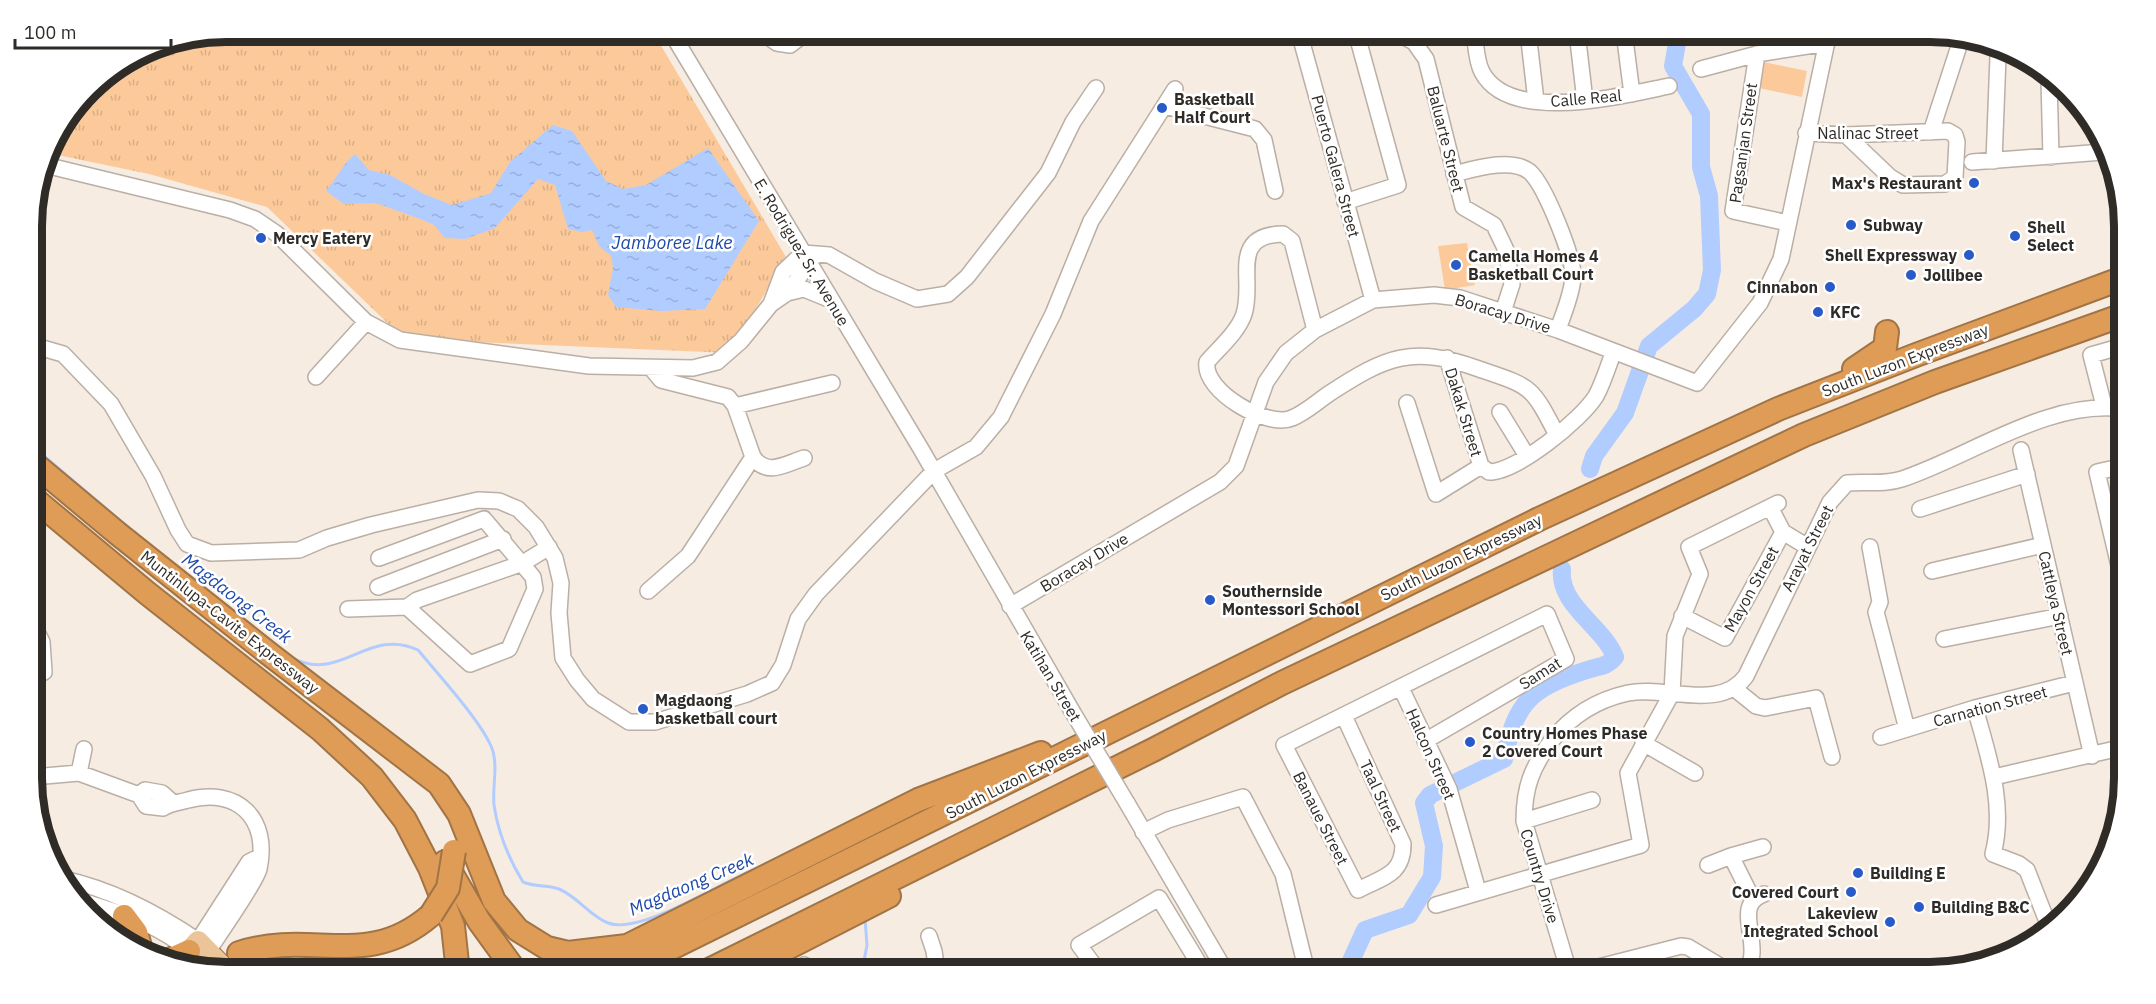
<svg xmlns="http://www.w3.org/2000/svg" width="2156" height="1004" font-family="'IBM Plex Sans',sans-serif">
  <defs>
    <pattern id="park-tufts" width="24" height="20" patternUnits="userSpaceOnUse" patternTransform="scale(1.5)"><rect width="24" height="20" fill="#fcca9a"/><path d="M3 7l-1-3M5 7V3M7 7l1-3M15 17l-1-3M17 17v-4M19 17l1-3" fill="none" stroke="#d8ae85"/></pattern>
    <pattern id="water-ripples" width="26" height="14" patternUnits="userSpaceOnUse" patternTransform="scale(1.5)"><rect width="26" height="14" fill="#b1ccff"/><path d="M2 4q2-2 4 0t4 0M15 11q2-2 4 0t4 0" fill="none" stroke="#99afdb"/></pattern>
  </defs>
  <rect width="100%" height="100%" fill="#f7ece1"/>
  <path fill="#fcca9a" d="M 1759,61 L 1807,71 L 1802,97 L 1754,87 Z
    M 1467,243 L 1475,285 L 1445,290 L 1438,246 Z"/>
  <path fill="url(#park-tufts)" d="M 226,32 L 653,32 L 786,257 L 730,353 L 404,339 L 267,207 L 149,174 L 48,153 L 52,140 L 98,80 L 152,46 Z"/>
  <path fill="url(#water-ripples)" d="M 553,125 L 572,131 L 606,181 L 623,189 L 646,185 L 708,148 L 759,221 L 705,309 L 662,311 L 616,307 L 608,295 L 613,268 L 611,256 L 599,246 L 592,230 L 582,232 L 568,229 L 555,185 L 538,179 L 495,228 L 465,239 L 445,238 L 434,225 L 423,220 L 376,203 L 344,204 L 326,191 C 337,178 342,165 355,154 L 369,170 L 390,175 L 424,194 L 452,205 L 491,193 L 510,162 Z"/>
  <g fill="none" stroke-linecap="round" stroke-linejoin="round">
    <path stroke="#b1ccff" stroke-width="3" d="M 32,446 L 129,528
      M 291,657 C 339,685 368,626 418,650 C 438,674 479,719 491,746 C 499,764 492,786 494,805 C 498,833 509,859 523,882 C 535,887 548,885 559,889 C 578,897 590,916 608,923 C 641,936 725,879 761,867
      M 862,972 L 867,945 L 865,919"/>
    <path stroke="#b1ccff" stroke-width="18" d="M 1590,469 L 1594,456 L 1625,413 L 1649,346 L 1694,309 L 1707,294 L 1712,270 L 1709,196 L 1701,167 L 1701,114 L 1673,66 L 1679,32
      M 1346,972 L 1365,930 L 1409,915 L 1432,877 L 1434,846 L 1424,803 L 1430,795 L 1504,759 C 1516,701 1531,688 1587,670 C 1599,666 1607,667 1615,657 C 1603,626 1558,605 1562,569"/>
    <g stroke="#baafa5" stroke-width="18">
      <path id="minor" d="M 671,32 L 921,449 L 1072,711
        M 761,32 L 777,43 L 790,45 L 807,32
        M 1299,32 L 1373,300
        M 1395,32 L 1414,42 L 1426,59 L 1463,207 L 1494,225 L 1506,250 L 1512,284 L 1503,312
        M 1474,32 C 1476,44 1476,61 1482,72 C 1510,125 1624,95 1669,86
        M 1528,32 L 1536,101
        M 1577,32 L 1585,101
        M 1624,32 L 1632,94
        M 1757,54 L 1733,211 L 1788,223
        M 1701,69 L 1757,54 L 1827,43
        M 2049,80 L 2051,157
        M 1165,106 L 1255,129 L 1264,140 L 1275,191
        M 1931,132 L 1958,49
        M 1806,133 L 1846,135 L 1948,131 L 1955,135 L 1957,142 L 1955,177 L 1945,184 L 1903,185 L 1890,177 L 1846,135
        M 1994,161 L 1998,56
        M 1972,162 L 2103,152
        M 45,165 L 230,210 L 255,219 L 277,234 L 366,322 L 400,340 L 589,366 L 693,368 L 717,362 L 741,341 L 771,304 L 787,293 L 816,254
        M 1454,174 C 1474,169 1512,157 1530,172 C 1545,186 1574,257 1573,277 C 1572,295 1563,314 1558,330
        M 1345,202 L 1398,185 L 1356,32
        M 787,293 L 804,289 L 831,300
        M 771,304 L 783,272 L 803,253 L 829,255 L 875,281 L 917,299 L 948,294 L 967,277 L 1048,173 L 1073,122 L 1096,88
        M 1315,330 L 1292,241 L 1283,234 C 1228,235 1255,280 1244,314 C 1238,332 1219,348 1207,362 C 1202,391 1268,429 1292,418 C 1305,413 1318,401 1330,393 C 1387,356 1412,345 1479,369 C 1532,387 1531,385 1557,435
        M 32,345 L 63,354 L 111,404 L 153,476 L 178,530 L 187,544 L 211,553 L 299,550 L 327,538 L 371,525 L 478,500 L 499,501 L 518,509 L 536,527 L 555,558 L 561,583 L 559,613 L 563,658 L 577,680 L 593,699 L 629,722 L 655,722 L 747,694 L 772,683 L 783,665 L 798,619 L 816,594 L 934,471 L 976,447 L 1001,417 L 1053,314 L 1091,221 L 1175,89
        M 1447,358 L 1481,466
        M 316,377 L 366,322
        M 1407,403 L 1436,494 L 1481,466 L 1489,472 C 1517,472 1581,420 1596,396 C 1603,383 1608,367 1613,353
        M 735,406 L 832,383
        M 2104,406 L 2091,355 L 2123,346
        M 1500,412 L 1527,456
        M 2021,450 L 2092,756
        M 753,457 C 767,477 785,464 804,458
        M 2124,466 L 2097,472 L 2124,587
        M 1770,507 L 1783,532 L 1806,546
        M 1920,509 L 2027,474
        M 1870,547 L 1880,602 L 1876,612 L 1907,729
        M 379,558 L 484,519 L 533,577 L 535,589 L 509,649 L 470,664 L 407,607
        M 1932,571 L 2043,545
        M 378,587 L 503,539
        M 648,591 L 688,556 L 753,457 L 735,406 L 728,397 L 661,380 L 651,368
        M 1010,606 L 1220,482 L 1236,466 L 1266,382 L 1286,353 L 1315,330 L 1373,300 L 1434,295 L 1460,298 L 1558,330 L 1697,383 L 1760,303 L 1781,259 L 1829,32
        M 348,609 L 407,607 L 417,600 L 523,563 L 549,547
        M 1682,616 L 1725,638 L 1783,532
        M 33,624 L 42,642 L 44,672 L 33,678
        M 1944,639 L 2060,616
        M 1401,688 L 1449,789 L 1478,891
        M 1735,689 L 1756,706 L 1765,708 L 1816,698 L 1832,757
        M 1975,708 C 1988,755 2006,805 1993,854 L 2019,864 L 2027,870 L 2050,929
        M 1344,716 L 1403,844 C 1403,875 1383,877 1358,890 L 1284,745 L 1547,614 L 1566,659 L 1425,741
        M 1881,737 L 1975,708 L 2074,683
        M 1643,743 L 1695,773
        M 79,773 L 84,749
        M 33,777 L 79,773 L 139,795 L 146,806 L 163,808 C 172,802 178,803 188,800 C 237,787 270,818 259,869 C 256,882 218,936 208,951
        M 1994,777 L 2124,747
        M 139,795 L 145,790 L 162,793 L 172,802
        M 1127,803 L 1226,972
        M 1524,821 L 1592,800
        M 1143,832 L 1168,820 L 1243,797 L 1283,874 L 1307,972
        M 1708,865 L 1731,856
        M 64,879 C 113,890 157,913 198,941 L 249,862 L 259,857
        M 74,898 C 114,912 157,922 189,951
        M 1753,900 L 1731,856 L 1763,847
        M 1436,905 L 1641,845 L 1628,773 L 1672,693 L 1675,636 L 1700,574 L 1689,547 L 1778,503
        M 929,936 L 934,951 L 937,972
        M 802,972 L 804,965
        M 1099,972 L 1079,945 L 1159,898 L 1204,972
        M 1569,972 L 1524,821 C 1524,787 1532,767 1552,740 C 1572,715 1596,700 1628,693 C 1665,685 1720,712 1746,676 L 1830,502 L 1847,483 C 1865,481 1884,485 1902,479 C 1971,456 2049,399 2123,409
        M 1579,972 L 1681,946 L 1688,947 L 1730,972
        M 1746,972 C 1765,944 1730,906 1764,894"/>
    </g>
    <g stroke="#a17446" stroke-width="22">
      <path id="major" d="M 205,968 L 189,951 L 198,941 L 228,972"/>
    </g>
    <g stroke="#a17446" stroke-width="26">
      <path id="highway" d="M 1854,369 L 1885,348 L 1887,332
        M 32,462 L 117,533 L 268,653 L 439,784 L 459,814 L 494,901 L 518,930 L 547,948 L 568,953 L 627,946
        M 33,498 L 147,593 L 320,729 L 372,777 L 405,820 L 430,868 L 453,926 L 458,972
        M 445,862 L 479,921 L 516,972
        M 124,916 L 136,932 L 141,950
        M 239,953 C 313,929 366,971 431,915
        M 167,961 L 189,951
        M 566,972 L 627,946 L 918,800 L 1041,753
        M 623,972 L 1539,519 L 1778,409 L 1916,355 L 2123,278
        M 705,972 L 1153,750 L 1282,683 L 1804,435 L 1935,382 L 2123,315
        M 741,972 L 889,896"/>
    </g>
    <use href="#minor" stroke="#fff" stroke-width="15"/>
    <use href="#major" stroke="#ecc49a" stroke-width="20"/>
    <use href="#highway" stroke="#df9c57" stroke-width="22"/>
    <g stroke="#baafa5" stroke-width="18" stroke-linecap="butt">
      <path id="minor-bridge" d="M 1072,711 L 1127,803"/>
    </g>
    <g stroke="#a17446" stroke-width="26" stroke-linecap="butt">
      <path id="highway-bridge" d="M 431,915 L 448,888 L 454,851"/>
    </g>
    <use href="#minor-bridge" stroke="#fff" stroke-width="15"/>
    <use href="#highway-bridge" stroke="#df9c57" stroke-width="22"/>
  </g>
  <g fill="#285ac8" stroke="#fff" stroke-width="2">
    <circle cx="1162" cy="108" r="6"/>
    <circle cx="1974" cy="183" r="6"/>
    <circle cx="1851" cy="225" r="6"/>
    <circle cx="2015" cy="236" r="6"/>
    <circle cx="261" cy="238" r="6"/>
    <circle cx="1969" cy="255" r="6"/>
    <circle cx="1456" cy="265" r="6"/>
    <circle cx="1911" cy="275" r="6"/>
    <circle cx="1830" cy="287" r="6"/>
    <circle cx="1818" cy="312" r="6"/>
    <circle cx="1210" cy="600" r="6"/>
    <circle cx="643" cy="709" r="6"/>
    <circle cx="1470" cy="742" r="6"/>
    <circle cx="1858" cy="873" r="6"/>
    <circle cx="1851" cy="892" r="6"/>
    <circle cx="1919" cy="907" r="6"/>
    <circle cx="1890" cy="922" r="6"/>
  </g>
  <g text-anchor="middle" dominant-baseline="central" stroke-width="5" stroke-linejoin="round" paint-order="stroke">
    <g font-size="16" fill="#2f2b27" stroke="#fff">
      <text transform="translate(1586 98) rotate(-5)">Calle Real</text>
      <text x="1868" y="133">Nalinac Street</text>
      <text transform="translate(1446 139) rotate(76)">Baluarte Street</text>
      <text transform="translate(1743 143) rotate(-82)">Pagsanjan Street</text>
      <text transform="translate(1336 166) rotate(75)">Puerto Galera Street</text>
      <text transform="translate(802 252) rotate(59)">E. Rodriguez Sr. Avenue</text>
      <text transform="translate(1503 313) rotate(17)">Boracay Drive</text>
      <text transform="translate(1905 360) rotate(-21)">South Luzon Expressway</text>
      <text transform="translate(1464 412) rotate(73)">Dakak Street</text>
      <text transform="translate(1807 548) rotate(-63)">Arayat Street</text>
      <text transform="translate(1461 557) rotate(-26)">South Luzon Expressway</text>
      <text transform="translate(1084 562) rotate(-31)">Boracay Drive</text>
      <text transform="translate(1751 589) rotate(-61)">Mayon Street</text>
      <text transform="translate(2056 603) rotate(77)">Cattleya Street</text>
      <text transform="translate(230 622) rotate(38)">Muntinlupa-Cavite Expressway</text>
      <text transform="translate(1540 673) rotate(-32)">Samat</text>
      <text transform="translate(1051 676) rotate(59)">Katihan Street</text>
      <text transform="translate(1990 706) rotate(-15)">Carnation Street</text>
      <text transform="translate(1431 754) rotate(66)">Halcon Street</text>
      <text transform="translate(1026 774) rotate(-27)">South Luzon Expressway</text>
      <text transform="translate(1381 796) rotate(65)">Taal Street</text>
      <text transform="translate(1321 818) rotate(63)">Banaue Street</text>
      <text transform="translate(1540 876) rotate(73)">Country Drive</text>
    </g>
    <g font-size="16" font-weight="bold" fill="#2f2b27" stroke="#fff" text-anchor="start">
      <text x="1174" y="99">Basketball<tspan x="1174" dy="18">Half Court</tspan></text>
      <text x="1962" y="183" text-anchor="end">Max's Restaurant</text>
      <text x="1863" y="225">Subway</text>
      <text x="2027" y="227">Shell<tspan x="2027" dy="18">Select</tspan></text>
      <text x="273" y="238">Mercy Eatery</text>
      <text x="1957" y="255" text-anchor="end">Shell Expressway</text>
      <text x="1468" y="256">Camella Homes 4<tspan x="1468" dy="18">Basketball Court</tspan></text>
      <text x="1923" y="275">Jollibee</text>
      <text x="1818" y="287" text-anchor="end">Cinnabon</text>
      <text x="1830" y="312">KFC</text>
      <text x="1222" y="591">Southernside<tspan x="1222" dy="18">Montessori School</tspan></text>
      <text x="655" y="700">Magdaong<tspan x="655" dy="18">basketball court</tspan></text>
      <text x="1482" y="733">Country Homes Phase<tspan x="1482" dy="18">2 Covered Court</tspan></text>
      <text x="1870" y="873">Building E</text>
      <text x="1839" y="892" text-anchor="end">Covered Court</text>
      <text x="1931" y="907">Building B&amp;C</text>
      <text x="1878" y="913" text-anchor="end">Lakeview<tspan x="1878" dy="18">Integrated School</tspan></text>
    </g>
    <g font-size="18" font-style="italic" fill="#1f49a8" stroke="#fff">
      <text x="672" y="242">Jamboree Lake</text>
      <text transform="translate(237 598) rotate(38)">Magdaong Creek</text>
      <text transform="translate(691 884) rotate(-23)">Magdaong Creek</text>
    </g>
  </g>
  <path d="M0 0H2156V1004H0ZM226 42H1930A184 184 0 0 1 2114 226V778A184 184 0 0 1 1930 962H226A184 184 0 0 1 42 778V226A184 184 0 0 1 226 42Z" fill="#fff" fill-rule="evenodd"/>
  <path fill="none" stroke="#2f2b27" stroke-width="8" d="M226 42H1930A184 184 0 0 1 2114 226V778A184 184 0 0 1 1930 962H226A184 184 0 0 1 42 778V226A184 184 0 0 1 226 42Z"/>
  <path d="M15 39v9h156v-9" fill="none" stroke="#2f2b27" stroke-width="3"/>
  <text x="24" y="39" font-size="18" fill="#2f2b27" stroke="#ffffff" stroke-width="4.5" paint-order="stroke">100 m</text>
</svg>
